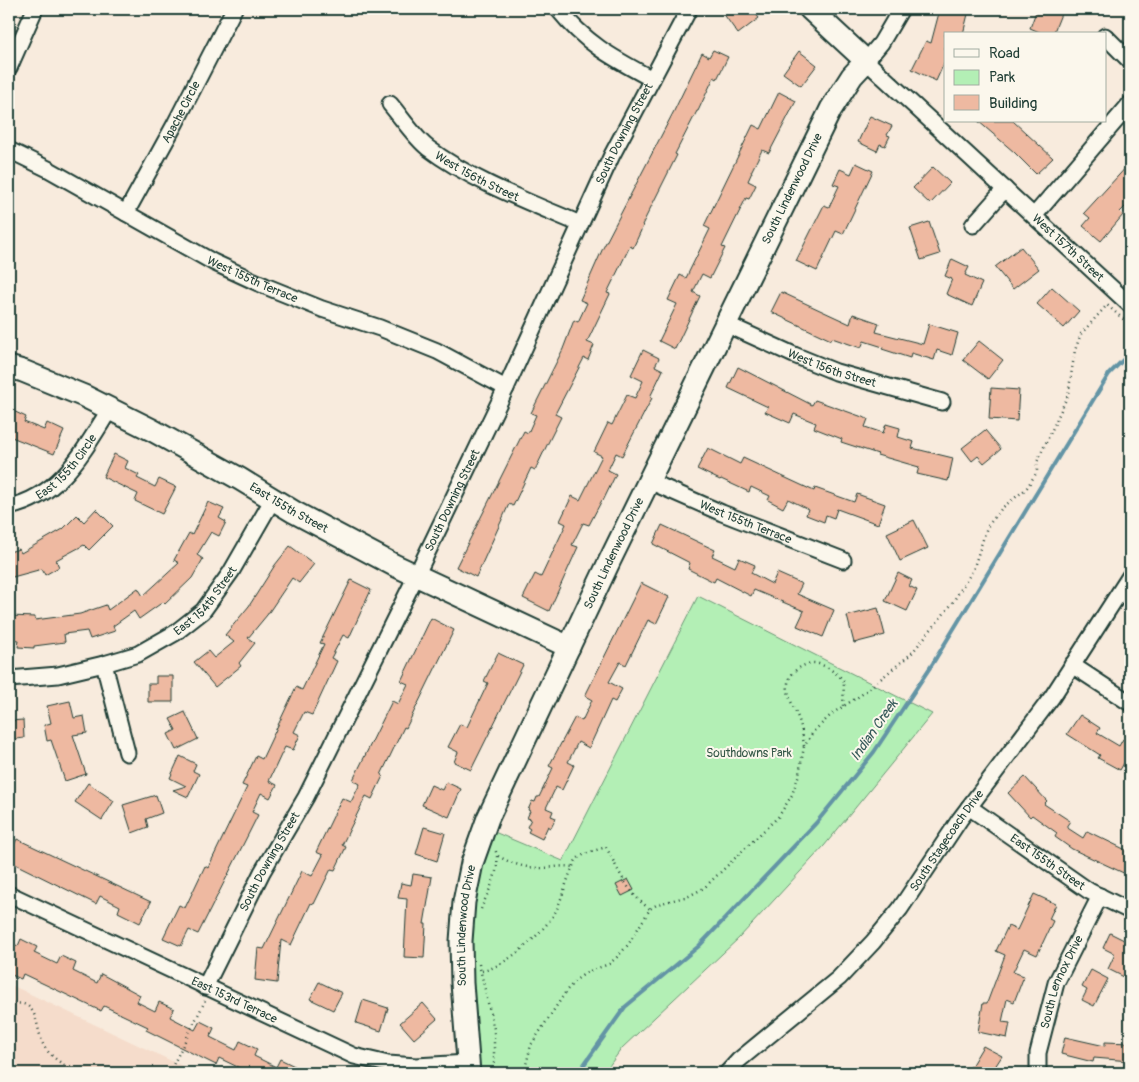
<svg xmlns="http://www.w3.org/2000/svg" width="1139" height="1082" font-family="Pangolin,sans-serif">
  <rect width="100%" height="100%" fill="#f8ebdd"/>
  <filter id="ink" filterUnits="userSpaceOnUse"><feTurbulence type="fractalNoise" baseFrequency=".02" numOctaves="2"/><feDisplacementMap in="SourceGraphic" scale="10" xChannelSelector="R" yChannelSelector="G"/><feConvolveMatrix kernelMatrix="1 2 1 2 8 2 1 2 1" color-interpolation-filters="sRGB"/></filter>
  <g filter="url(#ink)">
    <path fill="#f5dccb" d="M 9,984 L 197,1073 L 9,1073 Z"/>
    <path fill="#b3efb5" stroke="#699674" d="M 698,596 L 932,714 L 824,846 L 739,938 L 622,1048 L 604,1073 L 480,1073 L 475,1030 L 470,940 L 480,864 L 492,831 L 563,861 Z"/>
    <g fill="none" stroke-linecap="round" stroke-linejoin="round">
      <path stroke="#6394a5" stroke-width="4" d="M 578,1073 L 625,1007 L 699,946 L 816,823 L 874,752 L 933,663 L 1109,374 L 1130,353"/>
    </g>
    <path fill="#eeb9a1" stroke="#1f3d34" d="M 728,9 L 752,9 L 759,18 L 738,34 L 723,13 Z
      M 940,9 L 969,10 L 963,34 L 945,34 L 945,61 L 936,81 L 912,69 L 926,41 L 931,43 Z
      M 1037,9 L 1043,12 L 1044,9 L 1063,9 L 1053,34 L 1044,34 L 1030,28 Z
      M 713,50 L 728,57 L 717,79 L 714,77 L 698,111 L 697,111 L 675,154 L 677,155 L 642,225 L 643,226 L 633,248 L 630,246 L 607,293 L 610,294 L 587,342 L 594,345 L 588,360 L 584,358 L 555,414 L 561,417 L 548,443 L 535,470 L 531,468 L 513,506 L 509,504 L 476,577 L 456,567 L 524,431 L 528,433 L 536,415 L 531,413 L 563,349 L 574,320 L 578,322 L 587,303 L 580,300 L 603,248 L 674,111 L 702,53 L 709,57 Z
      M 799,51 L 817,65 L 801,86 L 783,73 Z
      M 779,92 L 796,101 L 769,153 L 762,150 L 751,172 L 752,172 L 748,181 L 756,185 L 749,199 L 746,198 L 722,247 L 725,248 L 710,278 L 702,274 L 693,292 L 700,296 L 675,349 L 659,341 L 677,304 L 668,300 L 680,275 L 686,278 L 710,229 L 704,226 L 753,125 L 761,129 Z
      M 870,116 L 892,126 L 887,135 L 890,136 L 885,146 L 880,144 L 877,151 L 858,142 Z
      M 978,121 L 1013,121 L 1053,158 L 1036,174 L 1014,152 Z
      M 856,163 L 873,171 L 843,234 L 836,231 L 817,271 L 796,261 L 824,205 L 829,207 L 839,186 L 833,184 L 840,169 L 851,174 Z
      M 1130,163 L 1130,202 L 1120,212 L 1123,215 L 1101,241 L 1083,226 L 1090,218 L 1084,213 Z
      M 933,167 L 950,183 L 930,204 L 913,188 Z
      M 929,222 L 940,254 L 921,260 L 910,228 Z
      M 1021,247 L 1039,269 L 1013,289 L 995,267 Z
      M 952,259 L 969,267 L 965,275 L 982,283 L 972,306 L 946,294 L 952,279 L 945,276 Z
      M 1052,287 L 1079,311 L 1064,328 L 1037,304 Z
      M 781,292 L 850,324 L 853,314 L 879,323 L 876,332 L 923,344 L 929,324 L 958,333 L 952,355 L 937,350 L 934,360 L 911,353 L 910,358 L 882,349 L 883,347 L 864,341 L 861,348 L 832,338 L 831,340 L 771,312 Z
      M 979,341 L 1003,360 L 988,379 L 963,360 Z
      M 643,350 L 659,358 L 655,366 L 663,370 L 650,397 L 652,398 L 622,456 L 616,453 L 608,470 L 616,474 L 603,501 L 602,500 L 589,525 L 583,523 L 572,545 L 578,547 L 549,611 L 523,598 L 535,574 L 541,577 L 566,524 L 560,521 L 572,496 L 580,500 L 602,456 L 594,452 L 608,423 L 612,425 L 627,395 L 635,398 L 643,381 L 631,375 Z
      M 738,367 L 812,405 L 815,400 L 868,419 L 865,427 L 883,433 L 886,424 L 900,428 L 898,437 L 914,442 L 912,448 L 953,458 L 948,481 L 917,474 L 919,467 L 877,455 L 878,454 L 841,442 L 842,439 L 814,428 L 816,423 L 794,414 L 790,423 L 765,412 L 768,407 L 728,388 Z
      M 991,388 L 1019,390 L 1017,421 L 989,419 Z
      M 9,409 L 26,417 L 24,422 L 44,430 L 47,423 L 64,431 L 54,454 L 9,436 Z
      M 985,430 L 1001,449 L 984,463 L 978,456 L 972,461 L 962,448 Z
      M 708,448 L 740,464 L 743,458 L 814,491 L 815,488 L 854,502 L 857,494 L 885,504 L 878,524 L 837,509 L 834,518 L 826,515 L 824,522 L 806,515 L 808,509 L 788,499 L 783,508 L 768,500 L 770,496 L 751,487 L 749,492 L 721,479 L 720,480 L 697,469 Z
      M 114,454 L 128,461 L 125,468 L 139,475 L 137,478 L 155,487 L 159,479 L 176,487 L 162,514 L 135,501 L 138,494 L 103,477 Z
      M 208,502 L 224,509 L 219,518 L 226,522 L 219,536 L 211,532 L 197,555 L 203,559 L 192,578 L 165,604 L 163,602 L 139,619 L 134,611 L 113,626 L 115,631 L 90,639 L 87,631 L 64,634 L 65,642 L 34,646 L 34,648 L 18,647 L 19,640 L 9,639 L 9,616 L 35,617 L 35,620 L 80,614 L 106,605 L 108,610 L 138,588 L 143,596 L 179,563 L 174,560 L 189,533 L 192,535 Z
      M 96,509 L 113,526 L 89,550 L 84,545 L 56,560 L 59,567 L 45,575 L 42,569 L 9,578 L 9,552 L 19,549 L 21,553 L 63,529 L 77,515 L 84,522 Z
      M 914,520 L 928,548 L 900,561 L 887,533 Z
      M 662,525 L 715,550 L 712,556 L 735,567 L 739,558 L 755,565 L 751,573 L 772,584 L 777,573 L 802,584 L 797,594 L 834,610 L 823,637 L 797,626 L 804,611 L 754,590 L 751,596 L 716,578 L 714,582 L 688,569 L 690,563 L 653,544 Z
      M 290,546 L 314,564 L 299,583 L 292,578 L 267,615 L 248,638 L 255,643 L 239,663 L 241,666 L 215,687 L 194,662 L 208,651 L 214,658 L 234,642 L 225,635 L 249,606 L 275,565 Z
      M 898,573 L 912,580 L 909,586 L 917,590 L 907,611 L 885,601 Z
      M 351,580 L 371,590 L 349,638 L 343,635 L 331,658 L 337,661 L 312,715 L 304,712 L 294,732 L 300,735 L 293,750 L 285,747 L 281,755 L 269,781 L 277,785 L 270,798 L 261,793 L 252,812 L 258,815 L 198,934 L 189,930 L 181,946 L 163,938 L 179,905 L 185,908 L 205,866 L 208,868 L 247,787 L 242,785 L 256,756 L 262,759 L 296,687 L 302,690 L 324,644 L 320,643 Z
      M 641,583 L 669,597 L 656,624 L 648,620 L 626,665 L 620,662 L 609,682 L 622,689 L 615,702 L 611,700 L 589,748 L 578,742 L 568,762 L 574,765 L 562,790 L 556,787 L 546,808 L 553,811 L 551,816 L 556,818 L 551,828 L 548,826 L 542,839 L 528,832 L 530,829 L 527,827 L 531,819 L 527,818 L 530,811 L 528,810 L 532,801 L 535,802 L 537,797 L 539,797 L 553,768 L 549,766 L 575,717 L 582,721 L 592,700 L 585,696 Z
      M 878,608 L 885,635 L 854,643 L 847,616 Z
      M 431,618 L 454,630 L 406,728 L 404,727 L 381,775 L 383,776 L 372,799 L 366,796 L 342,845 L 346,847 L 335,870 L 331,869 L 314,904 L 311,903 L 291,945 L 281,940 L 277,983 L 255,980 L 258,948 L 264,949 L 302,871 L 312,876 L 323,855 L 316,852 L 342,798 L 351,802 L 360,784 L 353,780 L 392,701 L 398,704 L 408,684 L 401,681 Z
      M 498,653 L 523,665 L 471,770 L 454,762 L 458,752 L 448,747 L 460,724 L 467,727 L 488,683 L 484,681 Z
      M 156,676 L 173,676 L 173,702 L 148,702 L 148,684 L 156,684 Z
      M 70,701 L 74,718 L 84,716 L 87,733 L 73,735 L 86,774 L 65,781 L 51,740 L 47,741 L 44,725 L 51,723 L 47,706 Z
      M 185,712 L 198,739 L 176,750 L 168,734 L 176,730 L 170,719 Z
      M 1080,715 L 1100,728 L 1097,733 L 1119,746 L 1123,739 L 1130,743 L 1130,753 L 1120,770 L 1098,758 L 1100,755 L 1067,734 Z
      M 23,720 L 24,738 L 9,740 L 9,721 Z
      M 180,756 L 196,764 L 193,771 L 199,774 L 188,797 L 173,790 L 186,786 L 170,778 Z
      M 1025,777 L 1047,801 L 1044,804 L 1070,821 L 1066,827 L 1083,838 L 1087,831 L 1130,852 L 1130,876 L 1072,849 L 1055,837 L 1057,833 L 1032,815 L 1030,817 L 1008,793 Z
      M 446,782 L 461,789 L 449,817 L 422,805 L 431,785 L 442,790 Z
      M 88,783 L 114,801 L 102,820 L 75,802 Z
      M 156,795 L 162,813 L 146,819 L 148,827 L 132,833 L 123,805 Z
      M 424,827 L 445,833 L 437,861 L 416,854 Z
      M 17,839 L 151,902 L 140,923 L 118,912 L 120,906 L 100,896 L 96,904 L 9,861 L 9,855 Z
      M 413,874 L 432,877 L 424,924 L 426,924 L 424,958 L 404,957 L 407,899 L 398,898 L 401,883 L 411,885 Z
      M 628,879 L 634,890 L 622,896 L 616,885 Z
      M 1034,894 L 1056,904 L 1049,919 L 1053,921 L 1037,955 L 1024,949 L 1013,972 L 1024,976 L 1014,1002 L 1007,999 L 1002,1022 L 1010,1023 L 1007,1038 L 978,1032 L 983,1003 L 987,1003 L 1005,955 L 996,951 L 1008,926 L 1017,930 Z
      M 1110,933 L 1130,943 L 1130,980 L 1108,969 L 1115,954 L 1103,948 Z
      M 21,939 L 37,947 L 34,953 L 57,964 L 61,956 L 76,963 L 73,971 L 97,983 L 101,974 L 116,982 L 140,995 L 137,1002 L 155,1011 L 159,1002 L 174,1009 L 170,1017 L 195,1030 L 200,1021 L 214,1028 L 210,1037 L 236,1050 L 240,1041 L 257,1049 L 254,1056 L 276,1067 L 280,1059 L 309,1073 L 250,1073 L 219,1058 L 216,1065 L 146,1030 L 148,1027 L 104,1006 L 101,1011 L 23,974 L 21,979 L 9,974 L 9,942 L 18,946 Z
      M 1091,970 L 1108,979 L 1094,1006 L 1082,1000 L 1087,990 L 1082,987 Z
      M 319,982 L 342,993 L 333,1010 L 310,999 Z
      M 363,1000 L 388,1008 L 381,1031 L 356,1023 Z
      M 423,1003 L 437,1019 L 414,1039 L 400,1023 Z
      M 1065,1037 L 1105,1046 L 1105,1042 L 1130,1043 L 1130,1061 L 1094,1058 L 1093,1062 L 1061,1054 Z
      M 983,1046 L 1002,1056 L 991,1073 L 967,1073 Z"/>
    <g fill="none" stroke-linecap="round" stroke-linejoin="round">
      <g stroke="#1f3d34" stroke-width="19">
        <g id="street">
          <path d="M 558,9 C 586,44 613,58 652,79"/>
          <path id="s1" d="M 901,9 L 881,43 L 866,61 L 1130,305"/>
          <path d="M 1105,36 L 1130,61"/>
          <path d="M 9,68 L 35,9"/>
          <path id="s2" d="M 390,104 C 402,118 415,138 428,148 C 470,180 531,203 580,224"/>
          <path id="s3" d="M 9,150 L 48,169 L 213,262 L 265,286 L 322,309 L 380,328 L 437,351 L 506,388"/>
          <path id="s4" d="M 126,213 L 175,124 L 234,9"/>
          <path d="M 1034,216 L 1130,104"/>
          <path d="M 973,225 L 1005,189"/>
          <path id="s5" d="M 726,324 L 794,355 L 836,372 L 942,402"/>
          <path id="s6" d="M 649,481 L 722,513 L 843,560"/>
          <path id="s7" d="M 9,507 C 62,495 83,451 110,409"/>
          <path d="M 104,664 L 127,753"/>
          <path d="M 1072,665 L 1130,703"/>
          <path id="s8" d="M 9,679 L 58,675 L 104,664 L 138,654 L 175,633 L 203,611 L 231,572 L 273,499"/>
          <path id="s9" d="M 969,807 L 1089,891 L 1130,911"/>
          <path id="s10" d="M 9,894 L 354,1056 L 388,1064 L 416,1066 L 468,1063"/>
          <path id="s11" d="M 205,987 L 262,872 L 306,797 L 416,576 L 506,388 L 612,155 L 689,9"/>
          <path id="s12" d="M 727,1073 L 739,1060 L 839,978 L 873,942 L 900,909 L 960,819 L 1052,697 L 1130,576"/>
          <path id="s13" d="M 1038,1073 L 1038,1053 L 1056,983 L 1100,896"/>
        </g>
      </g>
      <g stroke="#1f3d34" stroke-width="25">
        <g id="secondary">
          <path id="s14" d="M 9,367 L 23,371 L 84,396 L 152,430 L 240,479 L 294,512 L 394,565 L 569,647"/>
          <path id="s15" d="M 469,1073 L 462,983 L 461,941 L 464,902 L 472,863 L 488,818 L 610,560 L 831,109 L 852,76 L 866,61 L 810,9"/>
        </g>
      </g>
      <path stroke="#1f3d34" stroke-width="2.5" stroke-dasharray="1 4" stroke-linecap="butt" d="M 804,746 C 803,738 802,730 800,723 C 795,707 779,687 794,672 C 799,667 804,665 811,663 C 822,662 837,673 844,681 L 843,707
        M 498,856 C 512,864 525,868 541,868 C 553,868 560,865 573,867
        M 481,909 C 488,891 503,868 495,849
        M 479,964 L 494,1029 L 494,1073
        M 482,971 C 506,967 546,931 557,909 C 562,898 571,866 577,859 C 584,853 597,850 606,847 C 619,871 627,893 650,909
        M 9,1005 C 42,995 34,1034 46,1049 C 53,1059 67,1067 78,1073
        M 169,1073 L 205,1001
        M 524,1073 L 531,1045 L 567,990 L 576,980 L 587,972 L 609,964 L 617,957 L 628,945 L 650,909 L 658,904 L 689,896 L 704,888 L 779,816 L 792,795 L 799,774 L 804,747 L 813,732 L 833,713 L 861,695 L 911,654 L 951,605 L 973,570 L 987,527 L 1002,508 L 1026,489 L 1037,472 L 1037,462 L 1068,395 L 1075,350 L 1081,334 L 1107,305 L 1130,325"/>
      <use href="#street" stroke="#fbf7ec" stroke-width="15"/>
      <use href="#secondary" stroke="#fbf7ec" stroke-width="21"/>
    </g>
  </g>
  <g text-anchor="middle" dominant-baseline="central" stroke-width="4" stroke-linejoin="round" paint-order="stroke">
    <g font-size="12" fill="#1f3d34" stroke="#fbf7ec">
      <text stroke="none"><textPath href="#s4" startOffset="115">Apache Circle</textPath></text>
      <text stroke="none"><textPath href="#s11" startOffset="951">South Downing Street</textPath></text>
      <text stroke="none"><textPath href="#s2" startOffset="115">West 156th Street</textPath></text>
      <text stroke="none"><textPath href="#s15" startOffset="958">South Lindenwood Drive</textPath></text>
      <text stroke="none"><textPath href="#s1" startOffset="338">West 157th Street</textPath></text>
      <text stroke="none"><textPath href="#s3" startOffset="276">West 155th Terrace</textPath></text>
      <text stroke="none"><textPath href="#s5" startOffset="115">West 156th Street</textPath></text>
      <text stroke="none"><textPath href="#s7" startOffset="72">East 155th Circle</textPath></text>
      <text stroke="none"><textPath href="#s11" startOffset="546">South Downing Street</textPath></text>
      <text stroke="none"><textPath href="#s14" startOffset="314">East 155th Street</textPath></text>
      <text stroke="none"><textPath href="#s6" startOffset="105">West 155th Terrace</textPath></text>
      <text stroke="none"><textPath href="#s15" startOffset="552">South Lindenwood Drive</textPath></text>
      <text stroke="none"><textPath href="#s8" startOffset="219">East 154th Street</textPath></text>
      <text stroke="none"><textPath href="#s12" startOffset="322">South Stagecoach Drive</textPath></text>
      <text stroke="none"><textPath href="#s11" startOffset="141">South Downing Street</textPath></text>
      <text stroke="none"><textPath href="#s9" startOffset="96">East 155th Street</textPath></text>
      <text stroke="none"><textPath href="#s15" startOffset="148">South Lindenwood Drive</textPath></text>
      <text stroke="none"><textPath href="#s13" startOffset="95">South Lennox Drive</textPath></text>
      <text stroke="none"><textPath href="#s10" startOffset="249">East 153rd Terrace</textPath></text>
    </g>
    <g font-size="12" fill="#355847" stroke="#fbf7ec">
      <text x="749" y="753">Southdowns Park</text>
    </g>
    <g font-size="14" font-style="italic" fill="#365a5a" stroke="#fbf7ec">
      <text transform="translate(874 730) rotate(-55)">Indian Creek</text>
    </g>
  </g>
  <rect width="1139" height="1082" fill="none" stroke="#fbf7ec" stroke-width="30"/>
  <rect x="15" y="15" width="1109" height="1052" fill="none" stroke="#1f3d34" stroke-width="2" filter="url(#ink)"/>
  <rect x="944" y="32" width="162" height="90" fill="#fbf7ec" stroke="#a3ada2"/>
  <rect x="954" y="49" width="25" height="8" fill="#fbf7ec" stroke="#a3ada2"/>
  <text x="989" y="58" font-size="15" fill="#1f3d34">Road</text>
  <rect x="954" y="70" width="25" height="15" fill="#b3efb5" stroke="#a3ada2"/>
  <text x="989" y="82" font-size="15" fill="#1f3d34">Park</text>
  <rect x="954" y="95" width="25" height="15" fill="#eeb9a1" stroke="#a3ada2"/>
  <text x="989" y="108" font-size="15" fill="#1f3d34">Building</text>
</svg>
